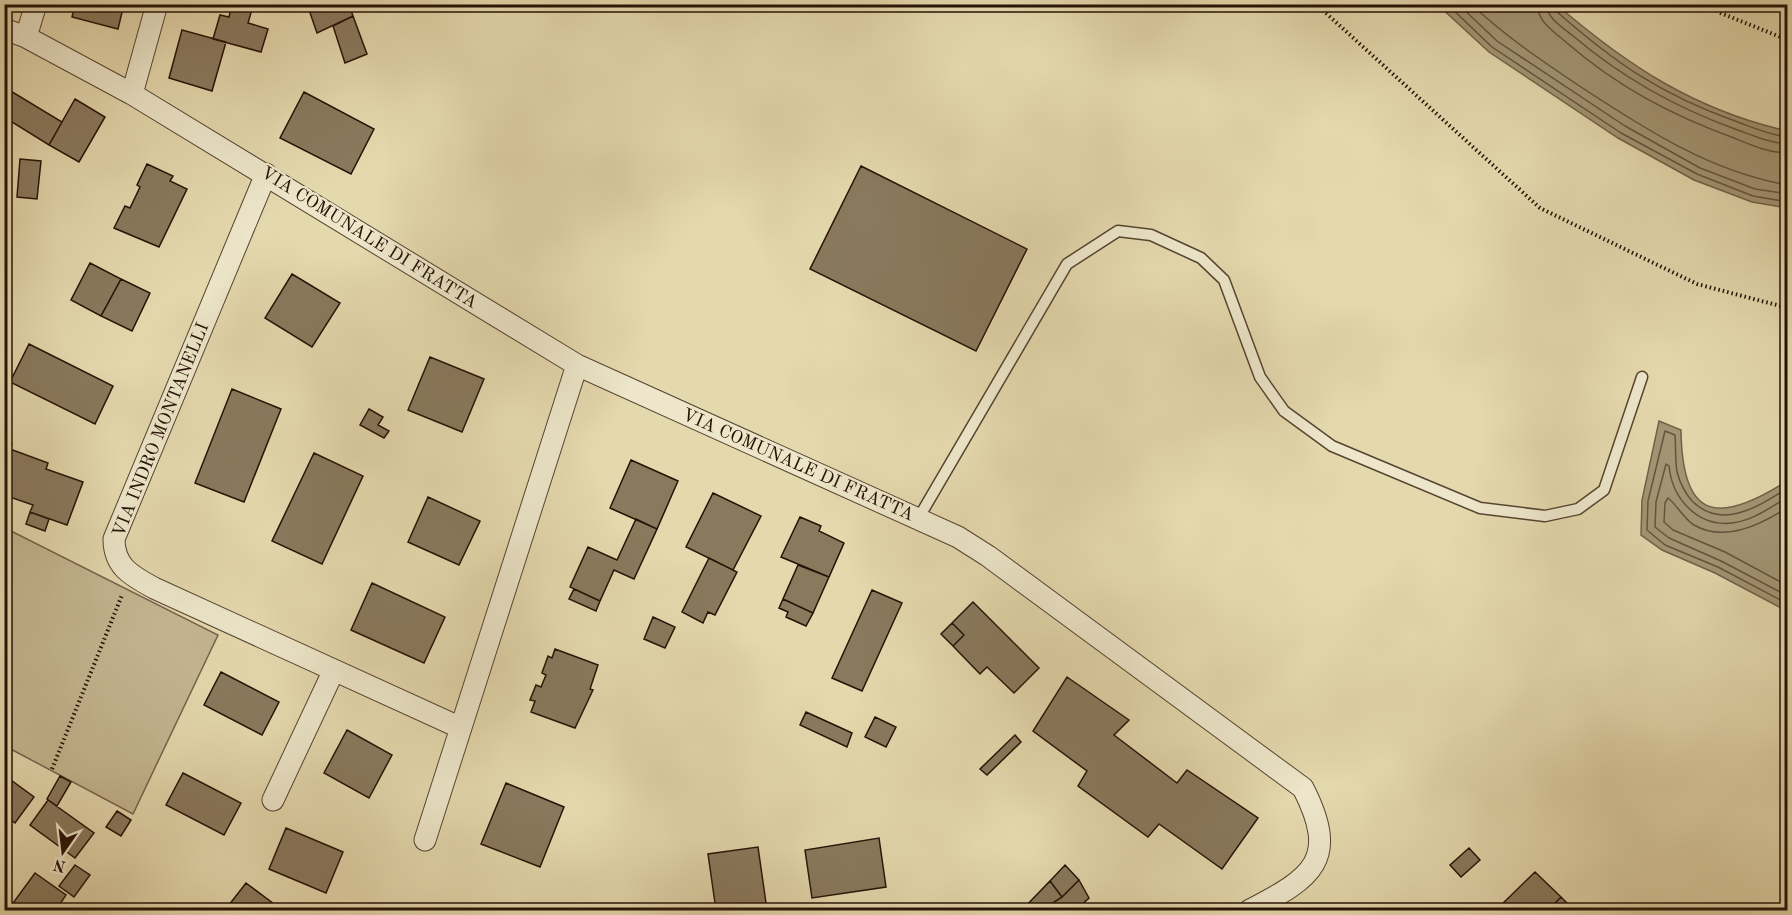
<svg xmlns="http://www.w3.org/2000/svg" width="1792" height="915" font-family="'Old Standard TT',serif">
  <rect width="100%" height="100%" fill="#e4d8ad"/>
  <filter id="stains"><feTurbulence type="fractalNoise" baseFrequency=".00333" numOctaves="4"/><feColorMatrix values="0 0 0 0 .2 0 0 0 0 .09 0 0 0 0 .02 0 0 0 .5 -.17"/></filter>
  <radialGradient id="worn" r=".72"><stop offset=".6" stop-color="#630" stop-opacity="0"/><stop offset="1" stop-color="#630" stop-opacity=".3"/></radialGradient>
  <path fill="#c4b691" stroke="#75644c" stroke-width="1.5" d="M 5,528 L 218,635 L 133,814 L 5,746 Z"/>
  <path fill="#a39574" stroke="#716148" stroke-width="1.5" d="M 1438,5 L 1557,5 C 1628,66 1695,110 1787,131 L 1787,208 L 1752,202 L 1694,180 L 1618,138 L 1489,52 Z
    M 1659,421 L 1681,430 C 1682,521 1718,525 1787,481 L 1787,611 L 1715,573 L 1662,550 L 1641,535 L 1642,500 Z"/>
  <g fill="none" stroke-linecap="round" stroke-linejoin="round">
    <path stroke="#64543d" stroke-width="1.5" d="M 1447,4 L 1492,47 L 1621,133 L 1697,174 L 1753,196 L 1788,202
      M 1458,4 L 1497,41 L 1625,126 L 1700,168 L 1755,189 L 1788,194
      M 1471,4 C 1505,36 1542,61 1581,87 C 1645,129 1711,172 1788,185
      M 1537,4 C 1538,23 1555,32 1567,43 C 1618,87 1671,115 1734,138 C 1751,145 1769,153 1788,153
      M 1546,4 C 1547,18 1562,27 1572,35 C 1621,77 1674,107 1735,129 C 1752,135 1769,143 1788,144
      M 1554,4 L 1556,11 C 1615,63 1660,94 1735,121 C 1752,127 1769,135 1788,137
      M 1788,488 C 1759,506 1722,531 1692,501 C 1685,493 1680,483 1677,472 C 1675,461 1676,447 1675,435 L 1665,431 L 1648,501 L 1647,530 L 1665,545 L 1718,567 L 1788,604
      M 1788,497 C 1771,507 1752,521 1732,523 C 1697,527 1672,498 1669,466 L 1666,464 L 1656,502 L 1655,527 L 1669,538 L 1721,561 L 1788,596
      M 1788,507 C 1762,524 1725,543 1694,525 C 1684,519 1677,505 1668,498 L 1665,503 L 1664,522 L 1673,530 L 1725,552 L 1788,586"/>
  </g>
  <path fill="#89795d" stroke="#261206" stroke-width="1.5" d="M 75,4 L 124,4 L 118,29 L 72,17 Z
    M 247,4 L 253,6 L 248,23 L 268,29 L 261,52 L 213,39 L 220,15 L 229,17 L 232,4 Z
    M 307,4 L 349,4 L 353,16 L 317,33 Z
    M 353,16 L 367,54 L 345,63 L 333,26 Z
    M 182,30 L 226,42 L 212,91 L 169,78 Z
    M 4,87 L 62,122 L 49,145 L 4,117 Z
    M 304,92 L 374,129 L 351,174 L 280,138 Z
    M 75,99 L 105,117 L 79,162 L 49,145 Z
    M 20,159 L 41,161 L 37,199 L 17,197 Z
    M 147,164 L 173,176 L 170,181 L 187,189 L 159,247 L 114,228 L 125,206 L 130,208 L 140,187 L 137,185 Z
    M 861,166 L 1027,249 L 976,351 L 810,269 Z
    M 90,263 L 121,279 L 101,316 L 71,300 Z
    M 292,274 L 340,303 L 312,347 L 265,318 Z
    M 121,279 L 150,293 L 132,331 L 101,316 Z
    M 29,344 L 113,386 L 95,424 L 10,382 Z
    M 430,357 L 484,379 L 462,432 L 408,410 Z
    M 232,389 L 281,409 L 244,502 L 195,483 Z
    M 369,409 L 383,417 L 378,425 L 389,431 L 384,438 L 360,425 Z
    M 4,441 L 12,444 L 10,449 L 48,463 L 46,469 L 83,482 L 67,525 L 30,512 L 33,505 L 4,495 Z
    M 314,453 L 363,476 L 322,564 L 272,541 Z
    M 631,460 L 678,481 L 657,529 L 610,508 Z
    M 713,493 L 761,516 L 733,570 L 686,547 Z
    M 428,497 L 480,521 L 459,565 L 408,542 Z
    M 30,512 L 49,519 L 45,531 L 26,524 Z
    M 800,517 L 821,526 L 819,531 L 844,543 L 829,577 L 781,557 Z
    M 636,519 L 657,529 L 634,579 L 614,570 L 600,601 L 570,587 L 588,547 L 617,560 Z
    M 709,558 L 737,572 L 715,615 L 708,612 L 703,623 L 682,612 Z
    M 798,565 L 829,577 L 813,613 L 783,599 Z
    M 372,583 L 445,617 L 424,663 L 351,630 Z
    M 574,589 L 600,601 L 596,611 L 569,599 Z
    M 872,590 L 902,603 L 862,691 L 832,678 Z
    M 783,599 L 813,613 L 806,626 L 786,617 L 788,612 L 779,608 Z
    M 973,602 L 1039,668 L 1014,693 L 987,667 L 980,674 L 953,646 L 964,635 L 952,623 Z
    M 653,617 L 675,627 L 665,648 L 644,639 Z
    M 952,623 L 964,635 L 953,646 L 941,634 Z
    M 555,649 L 598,665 L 590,689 L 593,690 L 575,728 L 531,712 L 535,701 L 530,700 L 536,685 L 541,687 L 546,675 L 542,673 L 548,656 L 552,658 Z
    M 221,672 L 279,702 L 262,735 L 204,705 Z
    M 1067,677 L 1129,720 L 1114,735 L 1177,783 L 1187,770 L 1258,818 L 1222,869 L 1159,824 L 1148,837 L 1078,786 L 1087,771 L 1033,731 Z
    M 806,712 L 852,733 L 847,747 L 800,725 Z
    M 875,717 L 896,727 L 886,747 L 865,737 Z
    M 347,730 L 392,755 L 369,798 L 324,773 Z
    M 1015,735 L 1021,742 L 987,775 L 980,769 Z
    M 183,773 L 241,803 L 224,835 L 166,805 Z
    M 4,775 L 34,797 L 15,823 L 4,815 Z
    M 60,776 L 71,782 L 57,806 L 47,799 Z
    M 506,783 L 564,807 L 540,867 L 481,844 Z
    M 48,800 L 94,833 L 75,858 L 30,825 Z
    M 117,811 L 131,820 L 121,836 L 106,827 Z
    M 286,828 L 343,852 L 326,893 L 269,869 Z
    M 879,838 L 886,887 L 812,898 L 805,850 Z
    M 758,847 L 767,910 L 716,910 L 708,854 Z
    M 1469,848 L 1480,860 L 1461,877 L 1450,865 Z
    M 75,865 L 90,875 L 74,897 L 59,886 Z
    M 1065,865 L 1079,880 L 1062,897 L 1050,881 Z
    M 1535,872 L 1561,897 L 1548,910 L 1496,910 Z
    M 35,873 L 66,895 L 56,910 L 8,910 Z
    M 1079,880 L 1089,898 L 1076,910 L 1046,910 L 1045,908 L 1062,897 Z
    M 1050,881 L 1062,897 L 1045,908 L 1046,910 L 1022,910 Z
    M 246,883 L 282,910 L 225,910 Z
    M 1561,897 L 1574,910 L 1548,910 Z"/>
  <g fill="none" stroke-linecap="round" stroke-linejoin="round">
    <g stroke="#564430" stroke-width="13">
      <path id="service" d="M 918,519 L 1067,264 L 1118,231 L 1151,235 L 1201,258 L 1224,280 L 1260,377 L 1284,411 L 1332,446 L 1480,508 L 1545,516 L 1578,509 L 1604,490 L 1642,377"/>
    </g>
    <g stroke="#564430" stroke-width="23">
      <path id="minor" d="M 4,29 L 26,37 L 132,94 L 577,365 L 958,537 L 988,556 L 1303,788 C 1340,860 1312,878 1250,910
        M 26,37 L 36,4
        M 132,94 L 157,4
        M 266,174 L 114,539 C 114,567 132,576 154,588 L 461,728
        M 273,800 L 333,672
        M 425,840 L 577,365"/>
    </g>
    <path stroke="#261206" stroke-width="4" stroke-dasharray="1.5 3" stroke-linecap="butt" d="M 1316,4 L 1540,208 L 1697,284 L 1788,308
      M 1710,4 L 1718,12 L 1788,40
      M 52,769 L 122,595"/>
    <use href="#service" stroke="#ede6ca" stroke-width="10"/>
    <use href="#minor" stroke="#ede6ca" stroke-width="21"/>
  </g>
  <g text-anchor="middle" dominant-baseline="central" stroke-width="4.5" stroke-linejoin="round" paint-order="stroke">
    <g font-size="18" fill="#261206" stroke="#ede6ca">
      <text transform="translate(369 238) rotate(32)">VIA COMUNALE DI FRATTA</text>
      <text transform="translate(161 430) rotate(-68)">VIA INDRO MONTANELLI</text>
      <text transform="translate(798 465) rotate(24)">VIA COMUNALE DI FRATTA</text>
    </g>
  </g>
  <rect width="1792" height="915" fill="none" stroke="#e4d8ad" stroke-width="24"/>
  <rect x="6" y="6" width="1780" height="903" fill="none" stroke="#261206" stroke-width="3"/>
  <rect x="12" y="12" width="1768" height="891" fill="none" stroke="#261206" stroke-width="1.5"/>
  <g transform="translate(63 852) rotate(194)" stroke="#ede6ca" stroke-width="4.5" paint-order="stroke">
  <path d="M0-4.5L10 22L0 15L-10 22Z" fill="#261206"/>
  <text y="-9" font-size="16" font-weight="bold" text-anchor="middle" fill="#261206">N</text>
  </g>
  <rect width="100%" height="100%" filter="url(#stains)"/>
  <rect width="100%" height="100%" fill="url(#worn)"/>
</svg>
